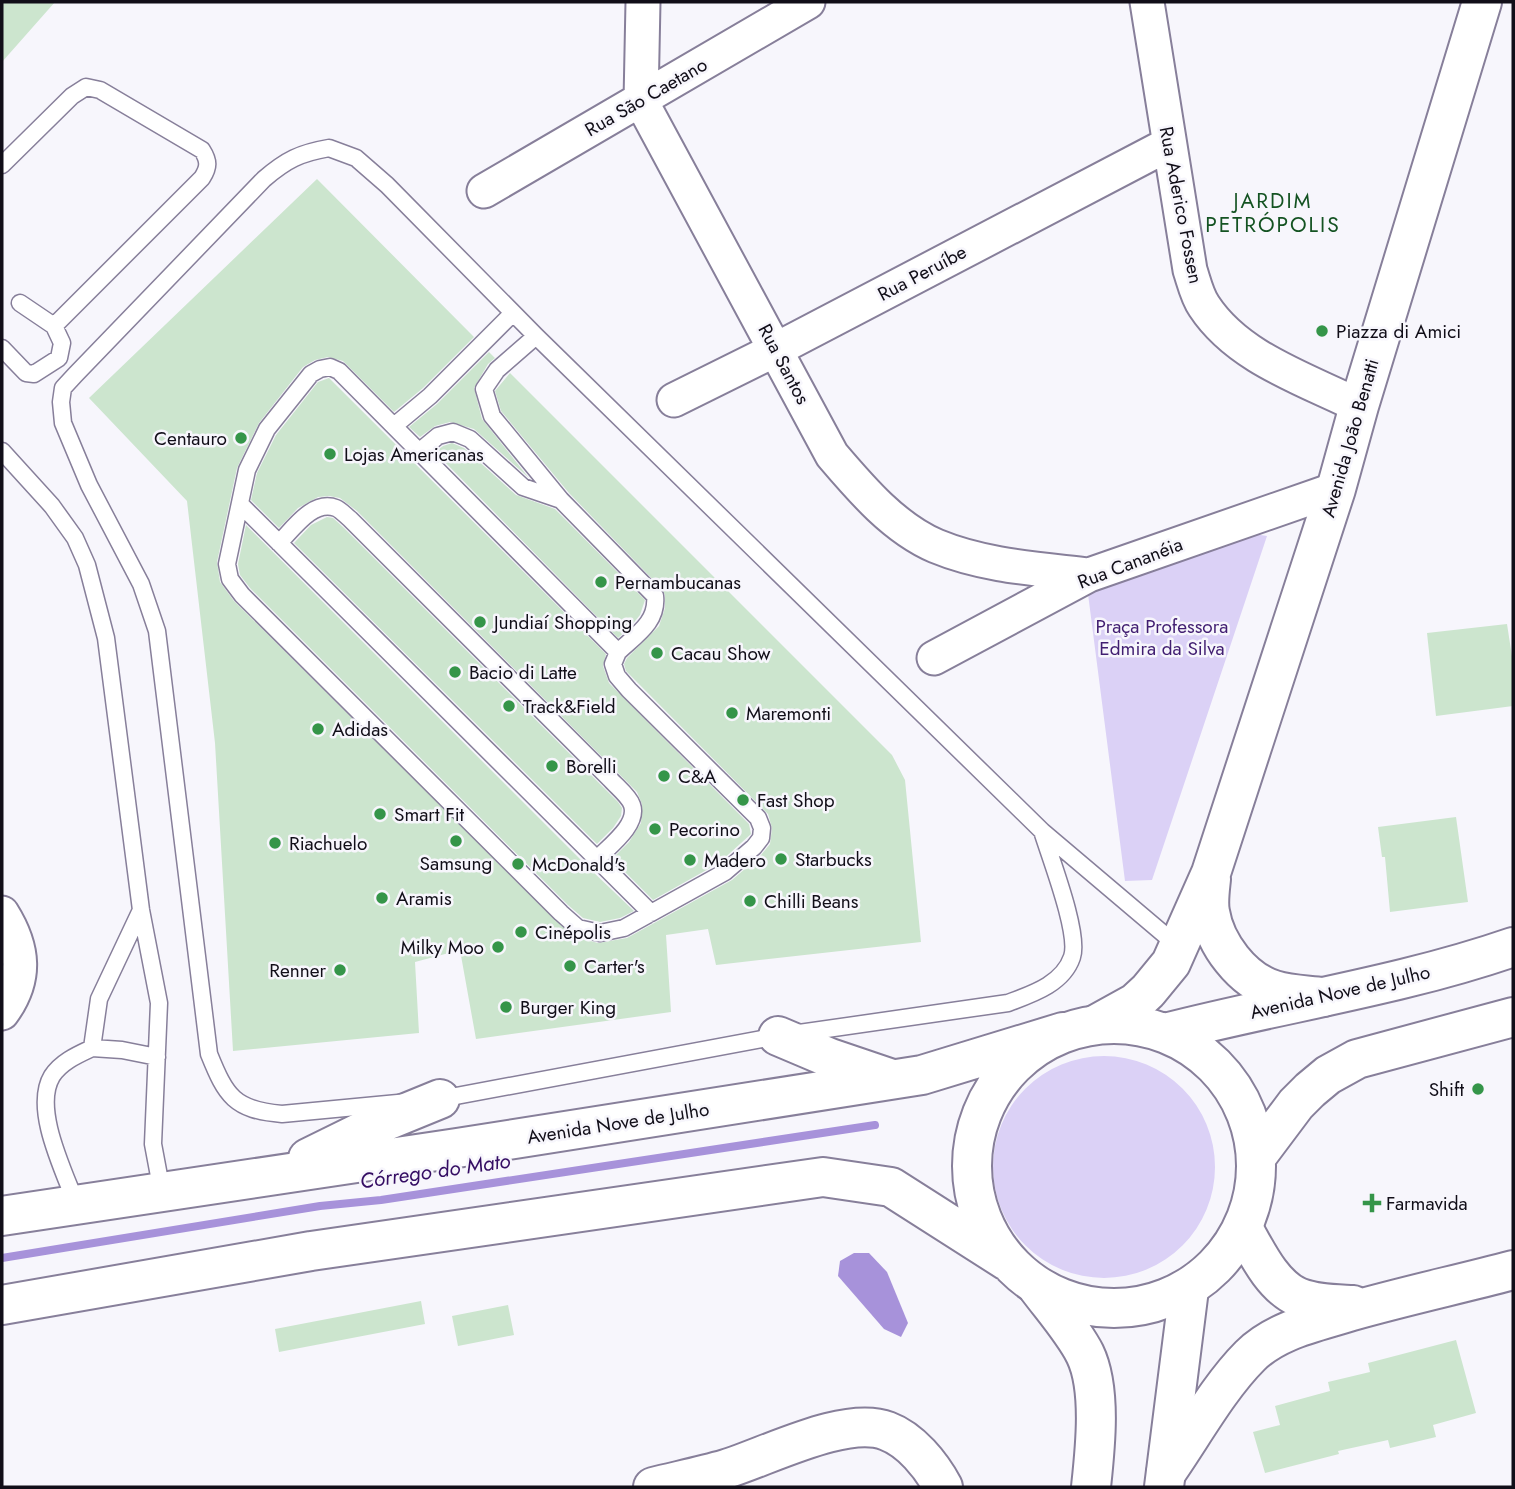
<svg xmlns="http://www.w3.org/2000/svg" width="1515" height="1489" font-family="Jost,sans-serif">
  <rect width="100%" height="100%" fill="#f7f6fc"/>
  <path fill="#dbd1f6" d="M 1241,532 L 1267,536 L 1152,880 L 1125,881 L 1088,594 Z
    M993 1167a111 111 0 1 1 222 0a111 111 0 1 1-222 0Z"/>
  <path fill="#a792da" d="M 854,1253 L 869,1253 L 887,1272 L 908,1323 L 901,1337 L 884,1329 L 838,1276 L 840,1261 Z"/>
  <g fill="none" stroke-linecap="round" stroke-linejoin="round">
    <path stroke="#a792da" stroke-width="8" d="M 2,1258 L 320,1206 L 381,1200 L 875,1125"/>
  </g>
  <path fill="#cce5ce" d="M 2,2 L 55,2 L 2,62 Z
    M 317,179 L 474,337 L 423,388 L 394,412 L 343,361 L 328,357 L 315,360 L 303,367 L 259,423 L 237,468 L 217,562 L 220,582 L 234,601 L 572,936 L 598,943 L 627,938 L 732,880 L 761,855 L 770,844 L 772,828 L 768,814 L 626,671 L 624,664 L 627,658 L 659,626 L 665,608 L 665,595 L 662,589 L 569,493 L 501,411 L 495,391 L 510,373 L 892,755 L 905,780 L 921,942 L 716,965 L 708,929 L 666,935 L 671,1012 L 476,1039 L 460,950 L 415,962 L 419,1033 L 233,1051 L 215,743 L 187,501 L 89,398 Z
    M 489,352 L 495,358 L 488,364 L 474,388 L 482,419 L 529,478 L 474,429 L 450,422 L 435,426 L 420,437 L 409,427 L 437,404 Z
    M 329,378 L 606,654 L 603,666 L 609,683 L 749,824 L 751,834 L 719,863 L 653,900 L 612,859 L 629,842 L 641,823 L 642,804 L 637,792 L 357,511 L 340,498 L 329,496 L 318,497 L 298,508 L 279,528 L 251,500 L 257,473 L 276,435 L 318,382 Z
    M 452,443 L 464,448 L 516,495 L 555,509 L 645,600 L 640,615 L 631,626 L 618,638 L 435,452 L 443,446 Z
    M 327,517 L 333,518 L 343,527 L 618,802 L 622,808 L 621,816 L 613,828 L 597,844 L 294,543 L 311,525 Z
    M 246,525 L 589,868 L 634,911 L 620,918 L 600,922 L 583,918 L 568,905 L 250,588 L 240,575 L 238,564 Z
    M 1507,624 L 1513,663 L 1513,706 L 1436,716 L 1427,633 Z
    M 1456,817 L 1468,902 L 1390,912 L 1385,857 L 1382,857 L 1378,827 Z
    M 421,1301 L 425,1324 L 279,1352 L 275,1329 Z
    M 508,1305 L 514,1335 L 458,1346 L 452,1316 Z
    M 1456,1340 L 1476,1413 L 1433,1425 L 1436,1437 L 1390,1448 L 1388,1440 L 1338,1451 L 1339,1454 L 1265,1473 L 1253,1432 L 1280,1425 L 1275,1406 L 1330,1391 L 1328,1382 L 1370,1372 L 1368,1363 Z"/>
  <g fill="none" stroke-linecap="round" stroke-linejoin="round">
    <g stroke="#877f9a" stroke-width="19">
      <path id="service" d="M 329,148 L 356,158 L 387,185 L 536,336 L 1042,831 C 1050,857 1080,934 1072,957 C 1063,984 1032,994 1008,1003 L 778,1036 L 440,1099 L 282,1114 C 234,1110 226,1096 209,1054 L 157,631 L 141,584 L 89,485 L 63,423 L 61,402 L 63,388 L 75,375 L 264,179 C 286,160 300,153 329,148 Z
        M 2,165 L 72,96 L 86,87 L 100,90 L 202,150 C 209,161 209,167 202,178 L 54,326 L 62,343 L 59,358 L 34,374 L 26,373 L 2,348
        M 20,303 L 54,326
        M 536,336 L 497,370 L 484,389 L 492,416 L 561,500 L 655,596 C 658,622 636,635 618,652
        M 330,367 L 339,371 L 618,652 L 613,664 L 617,676 L 629,690 L 758,818 L 762,828 L 761,838 L 754,847 L 725,872 L 624,928 L 600,933 L 578,928 L 561,913 L 242,595 L 230,579 L 227,564 L 247,470 L 267,429 L 311,374 L 320,369 Z
        M 394,426 L 430,396 L 513,313
        M 2,451 L 52,506 L 75,538 L 87,565 L 106,638 L 141,910 L 159,1003 L 153,1144 L 162,1192
        M 420,451 L 438,436 L 453,432 L 470,439 L 523,487 L 561,500
        M 241,505 L 651,913
        M 279,543 C 293,529 313,499 336,508 C 341,510 346,516 350,519 L 610,779 C 617,787 629,796 632,805 C 639,825 608,847 596,860
        M 1042,831 L 1179,947
        M 92,1048 L 122,1050 L 157,1057
        M 77,1206 C 65,1173 32,1109 52,1076 C 61,1062 77,1055 92,1048 L 99,999 L 141,910"/>
    </g>
    <g stroke="#877f9a" stroke-width="37">
      <path id="minor" d="M 643,2 L 641,101 L 832,455 C 861,489 894,528 936,546 C 984,566 1038,569 1089,575
        M 1147,2 L 1190,270 C 1194,282 1197,296 1204,306 C 1238,358 1305,379 1359,406
        M 484,191 L 808,2
        M 674,400 L 777,349 L 1169,144
        M 934,658 L 1089,575 L 1336,489
        M 2,913 C 24,948 27,979 2,1013"/>
    </g>
    <g stroke="#877f9a" stroke-width="42">
      <path id="tertiary" d="M 1211,879 C 1210,889 1208,902 1210,912 C 1215,944 1242,980 1274,990 C 1289,995 1307,995 1323,997
        M 1097,1024 L 1135,1003 L 1148,991 L 1171,963 L 1211,873 L 1336,489 L 1359,406 L 1482,2
        M 1243,1228 C 1256,1251 1272,1286 1298,1297 C 1315,1304 1335,1304 1353,1305
        M 1166,1473 C 1192,1436 1218,1388 1250,1356 C 1277,1329 1318,1322 1352,1311 C 1405,1296 1460,1284 1513,1270
        M 653,1487 C 677,1481 702,1476 726,1469 C 768,1456 846,1415 887,1431 C 911,1440 931,1465 943,1487"/>
    </g>
    <g stroke="#877f9a" stroke-width="42">
      <path id="secondary" d="M 1038,1288 C 1053,1308 1074,1332 1085,1354 C 1102,1389 1095,1450 1091,1487
        M 1164,1487 L 1189,1289"/>
    </g>
    <g stroke="#877f9a" stroke-width="42">
      <path id="primary" d="M972 1166a142 142 0 1 1 284 0a142 142 0 1 1-284 0Z
        M 1165,1033 C 1281,1003 1400,986 1513,947
        M 778,1036 L 830,1058 L 889,1078
        M 1257,1156 L 1296,1104 L 1310,1090 L 1328,1075 L 1357,1059 L 1513,1017
        M 308,1158 L 369,1128 L 440,1099
        M 2,1216 L 457,1148 L 922,1075 L 1063,1032
        M 2,1305 L 311,1251 L 823,1177 L 891,1187 L 1007,1261"/>
    </g>
    <use href="#service" stroke="#fff" stroke-width="16"/>
    <use href="#minor" stroke="#fff" stroke-width="33"/>
    <use href="#tertiary" stroke="#fff" stroke-width="38"/>
    <use href="#secondary" stroke="#fff" stroke-width="38"/>
    <use href="#primary" stroke="#fff" stroke-width="38"/>
  </g>
  <g fill="#359549" stroke="#f7f6fc" stroke-width="2.5">
    <circle cx="1322" cy="331" r="7"/>
    <circle cx="241" cy="438" r="7"/>
    <circle cx="330" cy="454" r="7"/>
    <circle cx="601" cy="582" r="7"/>
    <circle cx="480" cy="622" r="7"/>
    <circle cx="657" cy="653" r="7"/>
    <circle cx="455" cy="672" r="7"/>
    <circle cx="509" cy="706" r="7"/>
    <circle cx="732" cy="713" r="7"/>
    <circle cx="318" cy="729" r="7"/>
    <circle cx="552" cy="766" r="7"/>
    <circle cx="664" cy="776" r="7"/>
    <circle cx="743" cy="800" r="7"/>
    <circle cx="380" cy="814" r="7"/>
    <circle cx="655" cy="829" r="7"/>
    <circle cx="456" cy="841" r="7"/>
    <circle cx="275" cy="843" r="7"/>
    <circle cx="781" cy="859" r="7"/>
    <circle cx="690" cy="860" r="7"/>
    <circle cx="518" cy="864" r="7"/>
    <circle cx="382" cy="898" r="7"/>
    <circle cx="750" cy="901" r="7"/>
    <circle cx="521" cy="932" r="7"/>
    <circle cx="498" cy="947" r="7"/>
    <circle cx="570" cy="966" r="7"/>
    <circle cx="340" cy="970" r="7"/>
    <circle cx="506" cy="1007" r="7"/>
    <circle cx="1478" cy="1089" r="7"/>
    <path d="M1368.5 1192.5h7v7h7v7h-7v7h-7v-7h-7v-7h7z"/>
  </g>
  <g text-anchor="middle" dominant-baseline="central" stroke-width="5" stroke-linejoin="round" paint-order="stroke">
    <g font-size="19" fill="#110e18" stroke="#f7f6fc">
      <text transform="translate(646 97) rotate(-30)">Rua São Caetano</text>
      <text transform="translate(1181 205) rotate(79)">Rua Aderico Fossen</text>
      <text transform="translate(922 273) rotate(-28)">Rua Peruíbe</text>
      <text transform="translate(784 364) rotate(62)">Rua Santos</text>
      <text transform="translate(1350 438) rotate(-74)">Avenida João Benatti</text>
      <text transform="translate(1130 563) rotate(-21)">Rua Cananéia</text>
      <text transform="translate(1340 992) rotate(-13)">Avenida Nove de Julho</text>
      <text transform="translate(618 1123) rotate(-9)">Avenida Nove de Julho</text>
    </g>
    <g font-size="19" fill="#110e18" stroke="#f7f6fc" text-anchor="start">
      <text x="1336" y="331">Piazza di Amici</text>
      <text x="227" y="438" text-anchor="end">Centauro</text>
      <text x="344" y="454">Lojas Americanas</text>
      <text x="615" y="582">Pernambucanas</text>
      <text x="494" y="622">Jundiaí Shopping</text>
      <text x="671" y="653">Cacau Show</text>
      <text x="469" y="672">Bacio di Latte</text>
      <text x="523" y="706">Track&amp;Field</text>
      <text x="746" y="713">Maremonti</text>
      <text x="332" y="729">Adidas</text>
      <text x="566" y="766">Borelli</text>
      <text x="678" y="776">C&amp;A</text>
      <text x="757" y="800">Fast Shop</text>
      <text x="394" y="814">Smart Fit</text>
      <text x="669" y="829">Pecorino</text>
      <text x="289" y="843">Riachuelo</text>
      <text x="795" y="859">Starbucks</text>
      <text x="704" y="860">Madero</text>
      <text x="456" y="863" text-anchor="middle">Samsung</text>
      <text x="532" y="864">McDonald's</text>
      <text x="396" y="898">Aramis</text>
      <text x="764" y="901">Chilli Beans</text>
      <text x="535" y="932">Cinépolis</text>
      <text x="484" y="947" text-anchor="end">Milky Moo</text>
      <text x="584" y="966">Carter's</text>
      <text x="326" y="970" text-anchor="end">Renner</text>
      <text x="520" y="1007">Burger King</text>
      <text x="1464" y="1089" text-anchor="end">Shift</text>
      <text x="1386" y="1203">Farmavida</text>
    </g>
    <g font-size="19" fill="#411e71" stroke="#f7f6fc">
      <text x="1162" y="626">Praça Professora<tspan x="1162" dy="22">Edmira da Silva</tspan></text>
    </g>
    <g font-size="21" letter-spacing="2" fill="#145322" stroke="#f7f6fc">
      <text x="1273" y="201">JARDIM<tspan x="1273" dy="24">PETRÓPOLIS</tspan></text>
    </g>
    <g font-size="21" font-style="italic" fill="#340d63" stroke="#f7f6fc">
      <text transform="translate(435 1171) rotate(-8)">Córrego do Mato</text>
    </g>
  </g>
  <rect width="1515" height="1489" fill="none" stroke="#110e18" stroke-width="7"/>
</svg>
